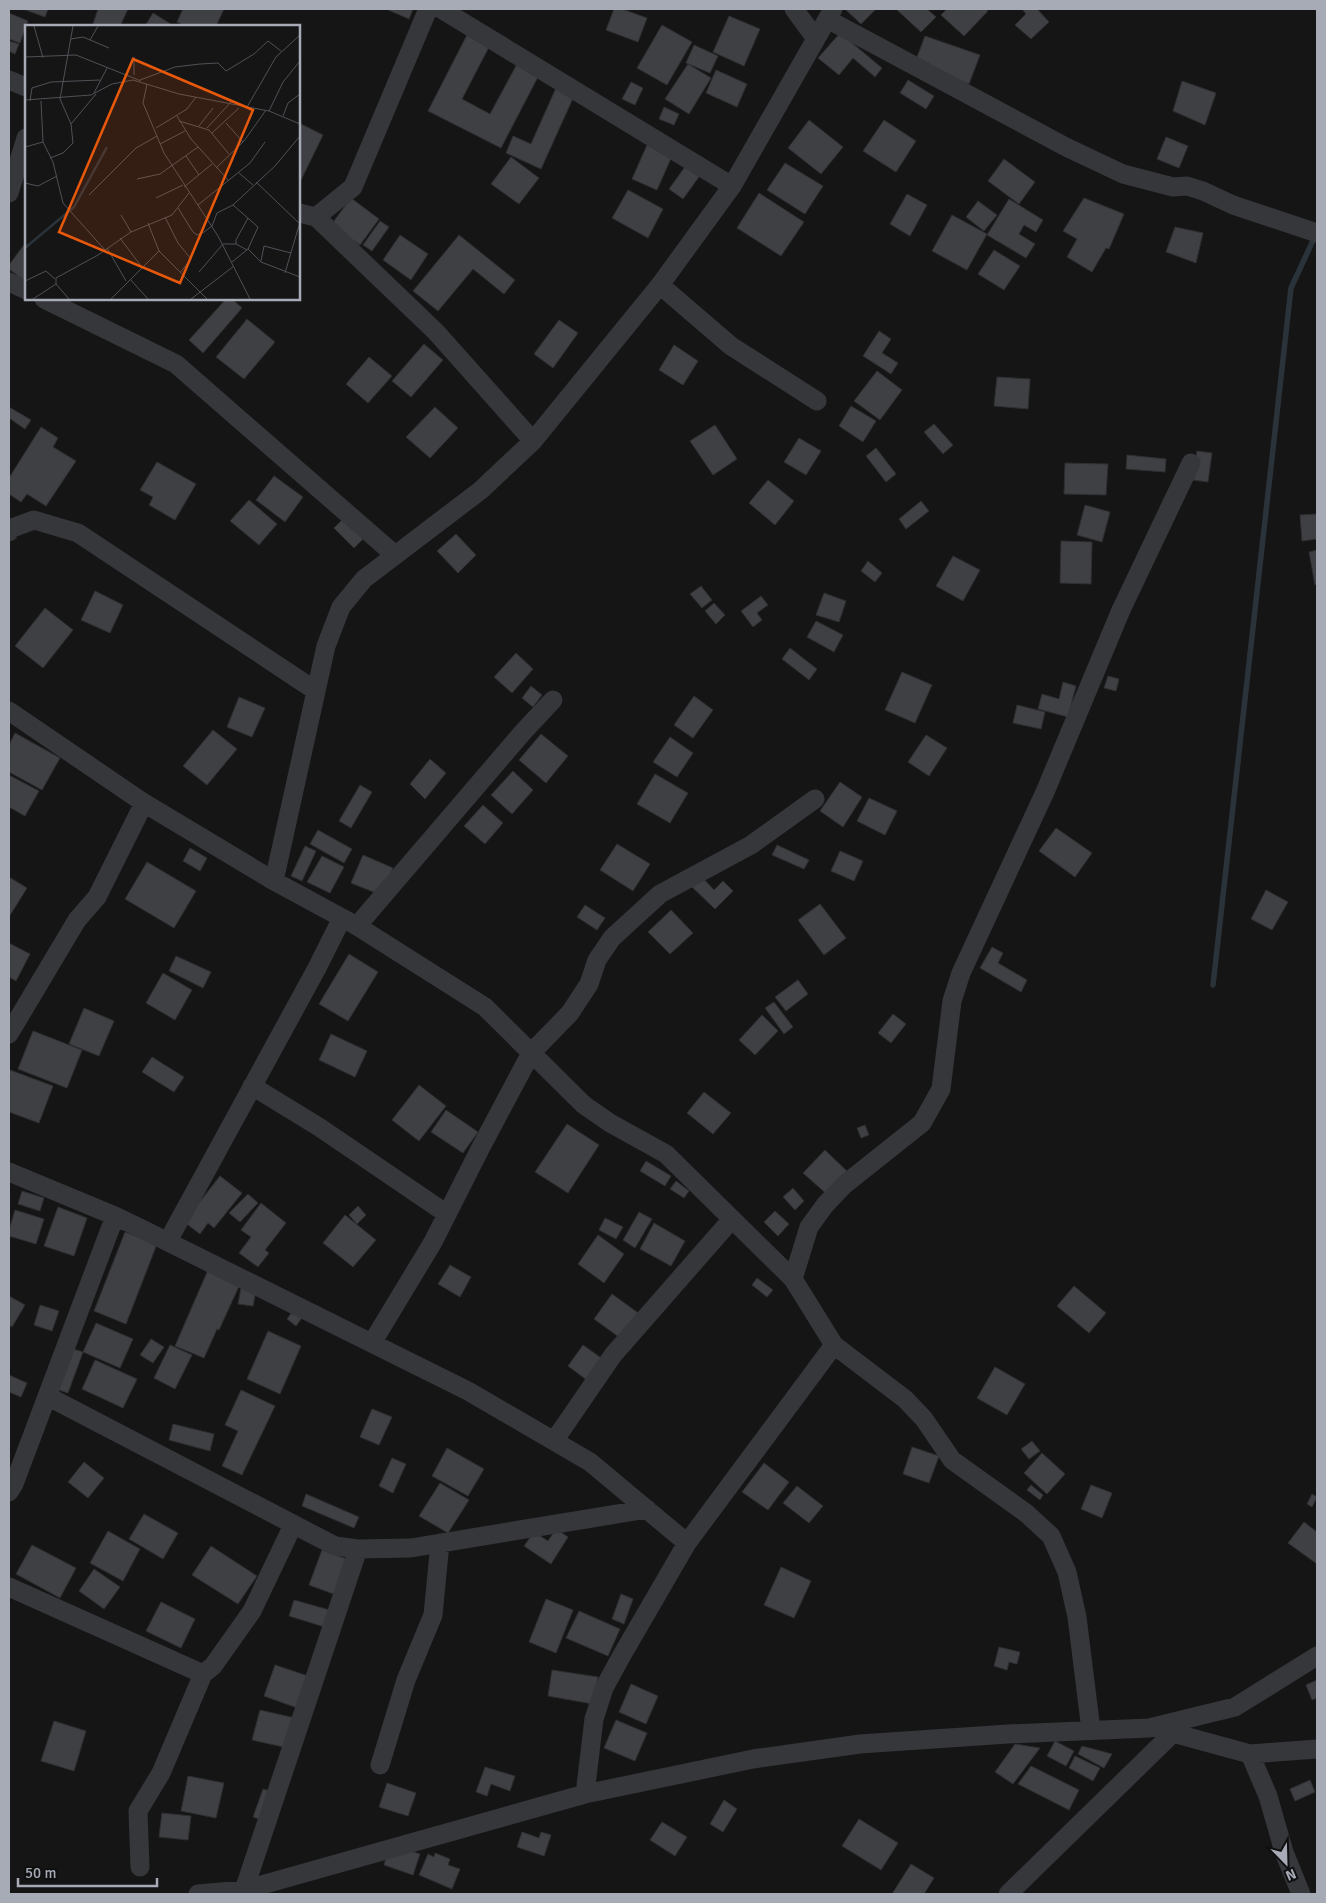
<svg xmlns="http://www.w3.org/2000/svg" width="1326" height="1903" font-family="Signika,sans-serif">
  <rect width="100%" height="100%" fill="#151516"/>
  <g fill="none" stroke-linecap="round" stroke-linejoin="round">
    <path stroke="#2b333a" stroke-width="5.5" d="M 1213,985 L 1291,288 L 1316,234"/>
  </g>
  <path fill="#3f4043" stroke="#2f2f32" d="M 23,9 L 48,9 L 45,17 Z
    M 98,9 L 128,9 L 120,26 L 98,26 L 93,24 Z
    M 183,9 L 224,9 L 216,26 L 186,26 L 177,22 Z
    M 386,9 L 413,9 L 409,19 Z
    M 614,9 L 622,9 L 647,18 L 638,42 L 606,30 Z
    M 845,9 L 876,9 L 861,24 Z
    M 896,9 L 927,9 L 936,17 L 921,32 Z
    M 947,9 L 985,9 L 988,11 L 964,36 L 941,15 Z
    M 1022,9 L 1037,9 L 1049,22 L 1031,39 L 1015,25 L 1026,14 Z
    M 9,13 L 28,21 L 20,43 L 9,39 Z
    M 153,13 L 174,26 L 145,26 Z
    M 729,16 L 760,29 L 744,66 L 713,52 Z
    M 662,25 L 692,42 L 667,85 L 637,68 Z
    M 840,33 L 882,68 L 875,77 L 853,58 L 839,75 L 818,58 Z
    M 467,35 L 489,47 L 462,99 L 490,114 L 517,64 L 539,75 L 501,148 L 428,111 Z
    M 925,36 L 980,55 L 969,84 L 914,65 Z
    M 9,41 L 19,44 L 15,54 L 9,51 Z
    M 694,45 L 718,56 L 710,73 L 686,63 Z
    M 688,64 L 711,78 L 689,114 L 665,99 Z
    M 716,70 L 747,84 L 737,107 L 706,93 Z
    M 908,80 L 934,96 L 926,109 L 900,93 Z
    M 1182,81 L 1216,93 L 1205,125 L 1173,111 Z
    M 631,82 L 643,88 L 635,105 L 622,99 Z
    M 556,88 L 574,96 L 541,169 L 506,153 L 513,136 L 531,144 Z
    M 664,107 L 679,114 L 674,125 L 659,119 Z
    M 809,120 L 843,147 L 821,174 L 788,148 Z
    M 884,120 L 916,141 L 896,172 L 863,151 Z
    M 299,123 L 323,135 L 301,180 L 299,179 Z
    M 1166,137 L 1188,146 L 1179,168 L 1157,159 Z
    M 647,145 L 672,156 L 657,190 L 632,179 Z
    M 511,157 L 539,178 L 519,204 L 491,184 Z
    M 1004,159 L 1035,182 L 1019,204 L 988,181 Z
    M 785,163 L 823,186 L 805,214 L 767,190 Z
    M 687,164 L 701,174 L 683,199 L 669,189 Z
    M 628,190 L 663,209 L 648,238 L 612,218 Z
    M 759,193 L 804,222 L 781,256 L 737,228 Z
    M 907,194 L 927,205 L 910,236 L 890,224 Z
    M 351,198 L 379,219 L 360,245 L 331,225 Z
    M 1084,198 L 1124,214 L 1109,249 L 1106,248 L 1092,272 L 1067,257 L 1077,239 L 1063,231 Z
    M 1009,199 L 1043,220 L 1036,232 L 1024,225 L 1019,234 L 1035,244 L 1026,258 L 987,235 Z
    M 978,201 L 997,215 L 984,231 L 966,217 Z
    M 952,215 L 987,234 L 967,270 L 932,251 Z
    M 380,221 L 389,227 L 372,251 L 363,245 Z
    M 1175,227 L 1203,233 L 1196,263 L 1166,252 Z
    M 400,235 L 428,254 L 411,280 L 383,260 Z
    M 459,235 L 515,280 L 504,294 L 473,269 L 438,311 L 413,291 Z
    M 26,242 L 26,282 L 9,269 L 9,265 Z
    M 994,250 L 1020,266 L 1004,290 L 978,274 Z
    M 226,299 L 232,299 L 242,308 L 203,353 L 189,340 Z
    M 247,319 L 275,342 L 244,379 L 216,357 Z
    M 559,320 L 578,333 L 553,368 L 534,354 Z
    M 879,331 L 891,339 L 882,353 L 898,363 L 891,374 L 863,356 Z
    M 424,344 L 443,360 L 411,397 L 392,381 Z
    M 674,345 L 698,361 L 683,385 L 659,370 Z
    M 369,357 L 392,376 L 368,403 L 346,384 Z
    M 877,371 L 902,390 L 880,420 L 854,401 Z
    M 997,377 L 1030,379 L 1028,409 L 994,406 Z
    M 851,406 L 876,421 L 863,442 L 839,426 Z
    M 9,407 L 31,420 L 25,429 L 9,418 Z
    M 435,407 L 458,428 L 430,458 L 406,437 Z
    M 934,424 L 953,445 L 943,454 L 924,432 Z
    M 715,425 L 737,459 L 713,475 L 690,441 Z
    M 41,427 L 58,438 L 53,447 L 76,461 L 46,506 L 27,494 L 21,502 L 9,494 L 9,478 Z
    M 799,438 L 821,451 L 806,475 L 784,462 Z
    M 876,448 L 896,474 L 886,482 L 866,456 Z
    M 1197,451 L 1212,453 L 1208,482 L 1193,480 Z
    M 1127,455 L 1166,459 L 1165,472 L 1126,469 Z
    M 157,462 L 196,484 L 175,520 L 149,505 L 153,497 L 140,490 Z
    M 1065,463 L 1108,464 L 1106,495 L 1064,494 Z
    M 274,476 L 303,497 L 285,522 L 256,500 Z
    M 768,480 L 794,501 L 775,525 L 749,503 Z
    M 249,500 L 277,524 L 259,545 L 230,521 Z
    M 921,501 L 929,511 L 906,529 L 899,519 Z
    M 1085,505 L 1110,512 L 1102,542 L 1077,535 Z
    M 1317,514 L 1317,539 L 1302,541 L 1300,515 Z
    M 343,519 L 363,539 L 354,548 L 334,528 Z
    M 456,534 L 476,555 L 458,573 L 437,551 Z
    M 1061,541 L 1092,542 L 1091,584 L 1060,583 Z
    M 1317,550 L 1317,584 L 1315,585 L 1309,552 Z
    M 953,556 L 980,570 L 963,601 L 936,586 Z
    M 868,561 L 882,573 L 875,582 L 861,571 Z
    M 701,586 L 712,600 L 702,608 L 690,594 Z
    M 95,591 L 123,605 L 110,633 L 81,620 Z
    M 824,593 L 846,601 L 839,622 L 816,615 Z
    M 761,596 L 768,605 L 757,613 L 762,620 L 753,627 L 741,611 Z
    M 714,603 L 725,615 L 716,624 L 705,611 Z
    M 45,608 L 73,630 L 43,668 L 15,646 Z
    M 816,621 L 843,635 L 834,652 L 807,637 Z
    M 790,648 L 817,669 L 809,680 L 782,659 Z
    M 516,653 L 533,669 L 512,693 L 494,677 Z
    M 902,672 L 932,685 L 915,723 L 885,710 Z
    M 1108,676 L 1119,679 L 1116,691 L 1104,688 Z
    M 1063,682 L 1076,686 L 1068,717 L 1038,709 L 1042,694 L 1059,699 Z
    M 531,686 L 542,695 L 533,707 L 522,698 Z
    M 694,696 L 713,710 L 693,738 L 674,725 Z
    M 239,697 L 265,708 L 252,737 L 227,727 Z
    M 1017,705 L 1045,712 L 1041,729 L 1013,723 Z
    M 213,730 L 237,749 L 207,785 L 183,766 Z
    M 15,733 L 60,758 L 42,790 L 9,772 L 9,745 Z
    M 541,734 L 568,756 L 546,783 L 519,760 Z
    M 926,735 L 947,748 L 929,776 L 908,762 Z
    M 670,737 L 693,753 L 677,777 L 653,762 Z
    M 430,759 L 446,773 L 425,799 L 410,784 Z
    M 513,771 L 533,790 L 512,814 L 491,795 Z
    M 655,774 L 688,793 L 670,823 L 637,804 Z
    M 9,775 L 39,791 L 25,816 L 9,807 Z
    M 840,782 L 862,797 L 843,827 L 820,811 Z
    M 360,785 L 372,792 L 351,828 L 339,821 Z
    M 869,798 L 897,811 L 885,835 L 857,821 Z
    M 483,805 L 503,823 L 485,844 L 464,826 Z
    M 1056,828 L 1092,853 L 1075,877 L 1039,851 Z
    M 318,830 L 352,849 L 344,863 L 310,844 Z
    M 617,844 L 650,864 L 633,891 L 600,870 Z
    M 777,845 L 809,860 L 804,869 L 772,855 Z
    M 305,846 L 316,851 L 302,881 L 291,876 Z
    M 190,848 L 207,858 L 200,871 L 183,861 Z
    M 840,851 L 863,861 L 854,881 L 831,871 Z
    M 363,855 L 393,868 L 381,895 L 351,883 Z
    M 322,856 L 344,867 L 330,893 L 307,882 Z
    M 147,862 L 196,891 L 174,928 L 125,899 Z
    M 701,876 L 714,890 L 723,881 L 733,891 L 715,909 L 691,886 Z
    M 9,877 L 27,888 L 9,917 Z
    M 1266,890 L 1288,902 L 1272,930 L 1251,919 Z
    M 820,904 L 846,938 L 824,955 L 798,920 Z
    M 585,905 L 605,918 L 597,930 L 577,917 Z
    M 671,910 L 693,933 L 670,954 L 648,932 Z
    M 9,943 L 30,954 L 16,981 L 9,977 Z
    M 992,947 L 1003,953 L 998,963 L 1027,980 L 1021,992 L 980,968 Z
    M 349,954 L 378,972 L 348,1021 L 319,1004 Z
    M 176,956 L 211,972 L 203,988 L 169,971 Z
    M 163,973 L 192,990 L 175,1020 L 146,1003 Z
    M 798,980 L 808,994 L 786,1011 L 775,997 Z
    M 774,1002 L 793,1027 L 784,1034 L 765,1008 Z
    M 84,1008 L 114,1021 L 99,1056 L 69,1044 Z
    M 893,1014 L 906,1024 L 891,1043 L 878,1033 Z
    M 762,1015 L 778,1031 L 755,1055 L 739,1040 Z
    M 33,1031 L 82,1050 L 67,1088 L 18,1069 Z
    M 331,1034 L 367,1051 L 355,1077 L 319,1060 Z
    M 152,1057 L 184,1077 L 174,1092 L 142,1072 Z
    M 10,1070 L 53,1086 L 39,1123 L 9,1112 L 9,1075 Z
    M 419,1085 L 446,1106 L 419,1141 L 392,1120 Z
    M 704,1092 L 731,1113 L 713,1134 L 687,1113 Z
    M 446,1110 L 478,1132 L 463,1153 L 431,1132 Z
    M 567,1124 L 599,1145 L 568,1193 L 535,1172 Z
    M 865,1125 L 869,1135 L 861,1138 L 857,1128 Z
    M 825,1150 L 851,1175 L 830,1197 L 803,1173 Z
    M 646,1161 L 671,1176 L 665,1186 L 640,1171 Z
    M 220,1176 L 242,1193 L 214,1228 L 208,1223 L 200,1234 L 184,1222 Z
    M 676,1181 L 689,1191 L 684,1198 L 670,1189 Z
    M 793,1188 L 804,1201 L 795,1210 L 783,1197 Z
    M 22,1191 L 44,1198 L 40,1211 L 18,1204 Z
    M 248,1194 L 258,1203 L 240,1222 L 229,1213 Z
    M 261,1203 L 286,1223 L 265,1250 L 269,1253 L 258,1267 L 239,1253 L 251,1237 L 241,1230 Z
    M 358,1206 L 366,1215 L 357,1224 L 349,1215 Z
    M 58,1207 L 87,1218 L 74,1256 L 44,1246 Z
    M 15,1210 L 44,1219 L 36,1244 L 9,1236 L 9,1230 Z
    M 775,1211 L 789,1224 L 778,1236 L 764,1222 Z
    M 639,1212 L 652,1219 L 635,1248 L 623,1240 Z
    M 345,1215 L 376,1240 L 353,1267 L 323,1243 Z
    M 605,1218 L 623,1227 L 616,1239 L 599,1230 Z
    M 654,1223 L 685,1241 L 671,1266 L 640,1249 Z
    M 125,1232 L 157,1244 L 126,1324 L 94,1311 Z
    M 598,1235 L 624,1254 L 604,1283 L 578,1264 Z
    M 450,1265 L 471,1277 L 460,1297 L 438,1284 Z
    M 208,1270 L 240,1284 L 219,1330 L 217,1329 L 204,1358 L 175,1346 Z
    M 757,1278 L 773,1290 L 767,1297 L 752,1285 Z
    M 1074,1286 L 1106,1313 L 1089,1333 L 1057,1306 Z
    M 241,1288 L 256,1290 L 253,1306 L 238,1304 Z
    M 612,1294 L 641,1315 L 623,1340 L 594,1319 Z
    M 9,1296 L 25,1305 L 12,1327 L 9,1325 Z
    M 40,1305 L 59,1311 L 52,1331 L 34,1325 Z
    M 295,1308 L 304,1315 L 296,1326 L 287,1319 Z
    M 96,1323 L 133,1339 L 120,1368 L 83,1352 Z
    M 268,1331 L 301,1346 L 280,1394 L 247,1379 Z
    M 151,1339 L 164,1347 L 153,1363 L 140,1355 Z
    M 170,1345 L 192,1355 L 175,1389 L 154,1378 Z
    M 583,1345 L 604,1360 L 588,1381 L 568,1366 Z
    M 70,1348 L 83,1352 L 68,1393 L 56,1389 Z
    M 95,1360 L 137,1379 L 123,1408 L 82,1389 Z
    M 995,1367 L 1025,1384 L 1007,1415 L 977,1398 Z
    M 9,1375 L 27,1383 L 21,1397 L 9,1392 Z
    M 241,1390 L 275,1406 L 242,1475 L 222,1466 L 238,1431 L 225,1425 Z
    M 372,1409 L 392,1417 L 379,1445 L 360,1437 Z
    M 173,1424 L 214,1434 L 210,1451 L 169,1440 Z
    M 1032,1441 L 1040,1451 L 1029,1459 L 1021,1449 Z
    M 912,1447 L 939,1456 L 929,1483 L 903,1474 Z
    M 447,1448 L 484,1469 L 468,1496 L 432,1476 Z
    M 1042,1453 L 1065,1474 L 1047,1494 L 1024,1473 Z
    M 392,1458 L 406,1464 L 393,1493 L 379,1486 Z
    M 84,1462 L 104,1478 L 88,1498 L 68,1482 Z
    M 764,1463 L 789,1482 L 768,1510 L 742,1492 Z
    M 440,1483 L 469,1500 L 448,1533 L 419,1516 Z
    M 1031,1485 L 1043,1495 L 1040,1500 L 1027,1490 Z
    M 1091,1485 L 1112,1493 L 1102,1518 L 1081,1509 Z
    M 797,1486 L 823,1506 L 809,1523 L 783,1503 Z
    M 306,1494 L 359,1517 L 354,1528 L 302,1506 Z
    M 1312,1494 L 1317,1497 L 1312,1507 L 1307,1504 Z
    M 144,1514 L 178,1533 L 163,1559 L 129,1539 Z
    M 1304,1522 L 1317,1532 L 1317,1564 L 1288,1543 Z
    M 556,1529 L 568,1537 L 551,1564 L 524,1546 L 534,1532 L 548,1541 Z
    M 108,1531 L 140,1549 L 123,1581 L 90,1563 Z
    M 32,1545 L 76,1568 L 60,1598 L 16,1574 Z
    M 211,1546 L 257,1576 L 238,1604 L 192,1575 Z
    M 322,1550 L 352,1561 L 339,1596 L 309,1585 Z
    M 781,1567 L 811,1581 L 794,1618 L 764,1605 Z
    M 94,1569 L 120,1587 L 104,1609 L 79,1591 Z
    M 621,1594 L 633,1599 L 624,1624 L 612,1619 Z
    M 546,1599 L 573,1610 L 556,1653 L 529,1642 Z
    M 294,1600 L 333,1611 L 328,1628 L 289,1616 Z
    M 161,1602 L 195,1619 L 181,1648 L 146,1631 Z
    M 579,1611 L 620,1629 L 608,1656 L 566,1638 Z
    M 999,1647 L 1020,1652 L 1017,1664 L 1009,1662 L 1007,1670 L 994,1666 Z
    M 275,1665 L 311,1677 L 300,1709 L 264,1696 Z
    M 552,1670 L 598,1677 L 593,1704 L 548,1696 Z
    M 1317,1680 L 1317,1698 L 1312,1700 L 1306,1685 Z
    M 631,1684 L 658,1696 L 646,1724 L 619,1712 Z
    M 260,1710 L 295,1718 L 288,1748 L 252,1740 Z
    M 616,1720 L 647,1733 L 635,1761 L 604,1748 Z
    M 54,1721 L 86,1731 L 74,1771 L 41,1761 Z
    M 1055,1741 L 1074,1751 L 1066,1766 L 1047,1756 Z
    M 1015,1744 L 1040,1748 L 1013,1784 L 995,1772 Z
    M 1082,1746 L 1112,1754 L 1104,1768 L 1078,1754 Z
    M 1075,1756 L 1100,1768 L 1093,1781 L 1069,1768 Z
    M 1031,1766 L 1079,1790 L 1069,1810 L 1018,1784 Z
    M 485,1767 L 515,1776 L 510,1791 L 491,1784 L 487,1796 L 476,1792 Z
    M 188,1776 L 224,1783 L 216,1818 L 181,1811 Z
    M 1310,1780 L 1315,1792 L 1295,1801 L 1290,1789 Z
    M 387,1783 L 416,1793 L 408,1816 L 379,1807 Z
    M 263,1789 L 275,1793 L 265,1821 L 253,1817 Z
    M 724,1800 L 737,1809 L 723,1832 L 710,1824 Z
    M 162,1813 L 191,1816 L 188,1840 L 159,1837 Z
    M 859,1819 L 898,1843 L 881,1870 L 842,1846 Z
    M 662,1822 L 687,1837 L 675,1856 L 650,1840 Z
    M 522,1832 L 539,1838 L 541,1832 L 551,1835 L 544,1856 L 517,1847 Z
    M 390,1844 L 420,1854 L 413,1875 L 384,1865 Z
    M 435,1853 L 450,1859 L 448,1865 L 460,1869 L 452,1889 L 419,1875 L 428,1854 L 434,1857 Z
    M 911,1864 L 934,1878 L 924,1894 L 892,1894 Z"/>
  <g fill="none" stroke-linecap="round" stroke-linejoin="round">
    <path stroke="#36373b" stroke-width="19" d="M 441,9 L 732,186
      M 794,9 L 816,39
      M 827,19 L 1066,147 L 1123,174 L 1173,187 L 1187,186 L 1203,191 L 1233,205 L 1317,233
      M 9,80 L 26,87
      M 9,193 L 26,138
      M 299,213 L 316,217 L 436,332 L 533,441
      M 316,217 L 353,187 L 428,9
      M 9,282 L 26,290
      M 660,285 L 731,346 L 817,401
      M 44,299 L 176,364 L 395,555
      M 9,532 L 12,528 L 34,520 L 78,533 L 316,691
      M 9,711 L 144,803 L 274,881 L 357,926 L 485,1007 L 584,1105 L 610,1123 L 666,1154 L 793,1279 L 834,1345 L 905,1399 L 924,1419 L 952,1460 L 1026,1513 L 1051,1536 L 1067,1572 L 1077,1617 L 1091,1730
      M 274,881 L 326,646 L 341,607 L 364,579 L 481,490 L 533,441 L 660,285 L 732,186 L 833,9
      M 357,926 L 523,732 L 553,700
      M 9,1034 L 77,920 L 97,897 L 144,803
      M 252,1086 L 319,1127 L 447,1214
      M 9,1172 L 115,1216 L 148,1232 L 468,1391 L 590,1462 L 687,1543
      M 168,1241 L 317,968 L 342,918
      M 793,1279 L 809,1227 L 825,1205 L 844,1185 L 922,1123 L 941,1089 L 952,1001 L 961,973 L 1045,792 L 1121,610 L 1191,463
      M 372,1343 L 433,1242 L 480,1149 L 531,1053 L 570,1013 L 589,984 L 597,960 L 612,938 L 660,894 L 751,845 L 815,799
      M 47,1396 L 335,1546 L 358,1549 L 411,1548 L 647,1509
      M 554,1441 L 613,1355 L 732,1219
      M 9,1492 L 14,1484 L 115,1216
      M 9,1587 L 203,1674
      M 1162,1730 L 1250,1754 L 1317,1749
      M 1250,1754 L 1268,1796 L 1284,1852 L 1301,1894
      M 380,1765 L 406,1680 L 433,1615 L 440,1543
      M 585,1794 L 594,1719 L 604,1688 L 622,1655 L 687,1543 L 834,1345
      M 140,1867 L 138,1811 L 161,1773 L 203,1674 L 213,1666 L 252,1611 L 293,1525
      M 244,1890 L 358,1549
      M 198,1894 L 244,1890 L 585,1794 L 753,1759 L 860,1744 L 1008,1734 L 1149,1728 L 1235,1707 L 1317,1656
      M 1008,1894 L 1173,1733"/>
  </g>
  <g transform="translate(25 25)">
    <rect width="275" height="275" fill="#151516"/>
    <path fill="none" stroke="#2b333a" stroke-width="2.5" d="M 0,223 L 49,182 L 82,122"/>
    <path fill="none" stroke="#4f5156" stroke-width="1" d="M 9,1 L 18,33M 46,14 L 58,12 L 84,23M 65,15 L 73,1M 0,32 L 51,30 L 116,56M 109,32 L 109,50M 115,55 L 150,42 L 175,39 L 193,38 L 201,46 L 229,29 L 243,16 L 256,26M 122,59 L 118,78 L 139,128 L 193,211 L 225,274M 69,68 L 82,43M 0,75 L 66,70 L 87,59 L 108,55 L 154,69 L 244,86 L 275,99M 5,76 L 7,63 L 26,57 L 75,55M 16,76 L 18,117 L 28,137 L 38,178 L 80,225M 222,82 L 251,32 L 275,10M 244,86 L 258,57 L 275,36M 152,91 L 166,114 L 204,156M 258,91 L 263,78 L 275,69M 154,96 L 184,105 L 204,129M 201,98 L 218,117M 46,99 L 35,74 L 48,1M 174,101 L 188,83M 131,103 L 162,84 L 171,72M 182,103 L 206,77M 187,108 L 214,83M 135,119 L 160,106M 0,122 L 18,117M 161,131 L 174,150M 25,133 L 38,128 L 48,118 L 46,99 L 71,69M 191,143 L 219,116 L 241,85M 214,148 L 228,160M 112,154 L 135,149 L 173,122M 231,157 L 275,199M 0,158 L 13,161 L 32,151M 159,162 L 187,139M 64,170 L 111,123 L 132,111M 131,173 L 158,160M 173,180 L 225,138 L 240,117M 153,183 L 168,207 L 172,210 L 179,207 L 187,201 L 192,188 L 208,180 L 250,141 L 275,111M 96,190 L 106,207M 140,192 L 153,218 L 166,234 L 155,248M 123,198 L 134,226 L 182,274M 95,213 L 116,241M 82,223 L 101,256M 223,224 L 236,237 L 275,252M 222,225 L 211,219 L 211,215 L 223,193M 236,236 L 239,221 L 266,228M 207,237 L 223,224 L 233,202 L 208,180M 174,247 L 198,219 L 211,219M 260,248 L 275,197M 105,254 L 123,274M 0,256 L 21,246 L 30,254M 8,274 L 31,259M 44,274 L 31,259 L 31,253 L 73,230 L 106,207 L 147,190 L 164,168M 86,274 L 134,226M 166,274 L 209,241"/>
    <path fill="#e8590c" fill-opacity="0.15" stroke="#e8590c" stroke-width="2.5" d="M 108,34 L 228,85 L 155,258 L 34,207 Z"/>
    <rect width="275" height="275" fill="none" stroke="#a7abb6" stroke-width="2.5"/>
  </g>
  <rect width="1326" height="1903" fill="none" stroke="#a7abb6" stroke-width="20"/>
  <g transform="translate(1286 1863) rotate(157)" stroke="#101011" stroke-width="4" paint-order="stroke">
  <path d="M0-4L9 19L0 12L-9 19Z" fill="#a7abb6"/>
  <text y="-8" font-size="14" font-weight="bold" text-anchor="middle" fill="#a7abb6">N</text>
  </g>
  <path d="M18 1878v8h139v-8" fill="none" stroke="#a7abb6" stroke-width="2.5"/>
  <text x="25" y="1878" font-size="15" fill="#a7abb6" stroke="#101011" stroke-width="4" paint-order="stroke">50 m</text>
</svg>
